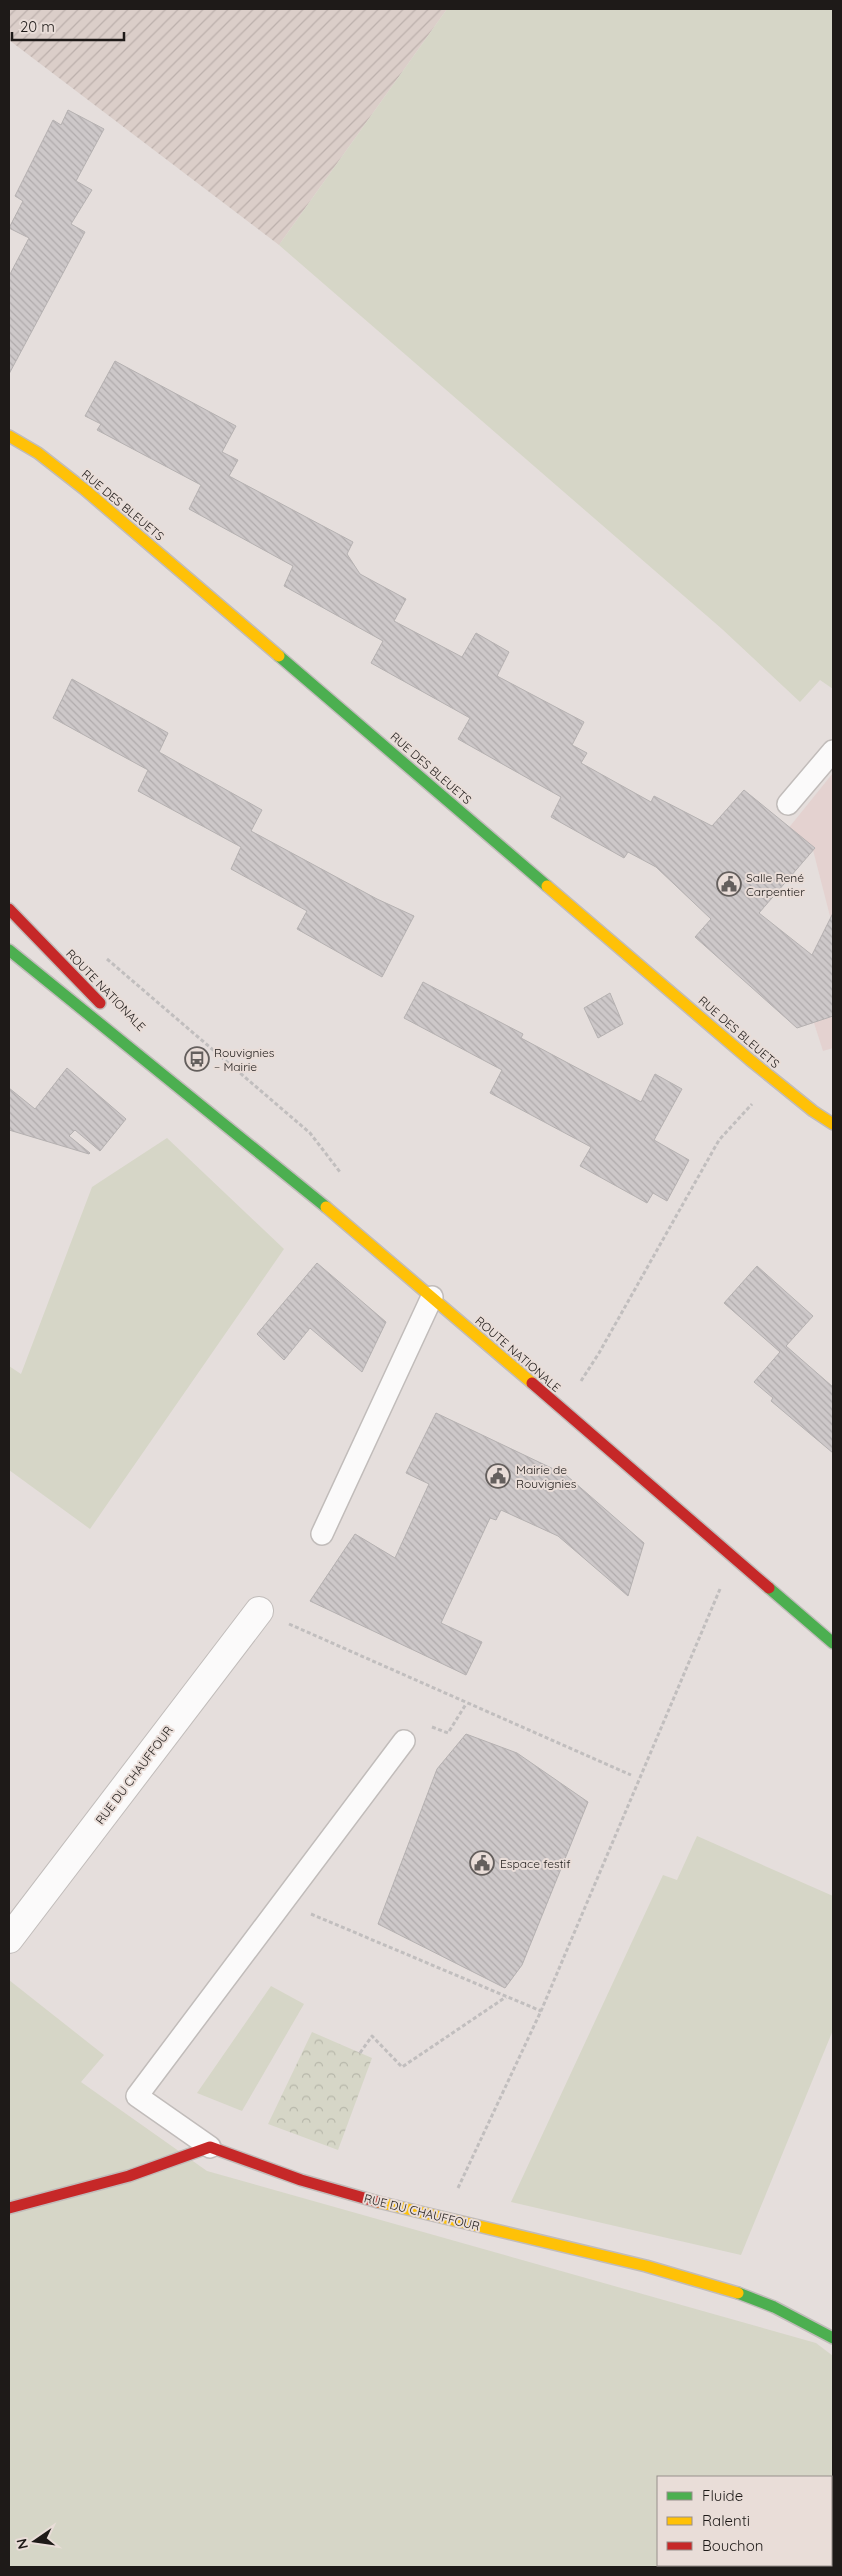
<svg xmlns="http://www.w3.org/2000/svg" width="842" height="2576" font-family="Quicksand,sans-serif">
  <defs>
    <pattern id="industrial-furrows" width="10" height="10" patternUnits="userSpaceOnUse" patternTransform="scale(1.25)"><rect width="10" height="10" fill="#dbcec9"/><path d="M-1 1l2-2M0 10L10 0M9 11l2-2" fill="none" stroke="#bcb0ac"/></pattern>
    <pattern id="park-crowns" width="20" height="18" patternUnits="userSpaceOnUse" patternTransform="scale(1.25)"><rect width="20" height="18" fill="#d6d6c7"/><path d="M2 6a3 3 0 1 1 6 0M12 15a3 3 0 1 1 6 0" fill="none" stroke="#b7b7aa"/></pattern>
    <pattern id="building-back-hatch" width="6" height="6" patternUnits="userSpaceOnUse" patternTransform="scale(1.25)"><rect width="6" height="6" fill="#cdc8c9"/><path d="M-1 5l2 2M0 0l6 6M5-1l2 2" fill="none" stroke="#b0abac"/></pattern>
  </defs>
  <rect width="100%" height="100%" fill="#e5dedc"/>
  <path fill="url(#industrial-furrows)" d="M 9,9 L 447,9 L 279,245 L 9,40 Z"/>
  <path fill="#e4d2d0" d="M 833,773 L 833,1048 L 823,1051 L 814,1023 L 797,1028 L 764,996 L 804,970 L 832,924 L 813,850 L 787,830 Z"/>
  <path fill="#d6d6c7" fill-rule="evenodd" d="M 447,9 L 833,9 L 833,689 L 820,680 L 800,702 L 722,629 L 279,245 Z
    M 167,1138 L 284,1249 L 90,1529 L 9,1470 L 9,1366 L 21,1374 L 92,1187 Z
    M 697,1836 L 833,1896 L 833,2030 L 741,2255 L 511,2202 L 663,1875 L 677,1880 Z
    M 9,1980 L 104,2055 L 81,2082 L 207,2171 L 816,2343 L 833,2356 L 833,2567 L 9,2567 ZM 658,2477 L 831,2477 L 831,2565 L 658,2565 Z
    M 271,1986 L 304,2004 L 242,2111 L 197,2093 Z"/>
  <path fill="url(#park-crowns)" d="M 312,2032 L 372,2058 L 338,2150 L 268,2124 Z"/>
  <path fill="url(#building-back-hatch)" stroke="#b5b1b1" d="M 68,110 L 104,129 L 76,181 L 92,190 L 71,224 L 85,232 L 9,374 L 9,276 L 29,238 L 9,228 L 23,201 L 15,196 L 53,120 L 61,125 Z
    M 115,361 L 236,426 L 222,452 L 238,460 L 229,476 L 353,542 L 347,554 L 360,574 L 406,599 L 394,621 L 462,657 L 476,633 L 509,652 L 497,676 L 584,722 L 572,745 L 587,753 L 581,763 L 651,802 L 654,796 L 712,826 L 744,790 L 815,848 L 759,913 L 812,955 L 833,913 L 833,1016 L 797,1028 L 695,937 L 711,919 L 656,867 L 628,852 L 624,858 L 551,817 L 561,797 L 458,739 L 470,718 L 371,663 L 383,641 L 284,586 L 293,566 L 189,509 L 201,485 L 97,430 L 101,424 L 85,416 Z
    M 72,679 L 168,733 L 159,752 L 262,810 L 251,831 L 377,899 L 414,916 L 382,977 L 297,929 L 307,911 L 231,869 L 241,847 L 138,791 L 148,770 L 53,718 Z
    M 423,982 L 523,1034 L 521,1038 L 641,1102 L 655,1074 L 682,1089 L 654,1140 L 689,1160 L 667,1201 L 653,1193 L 647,1203 L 580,1166 L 591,1147 L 490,1093 L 502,1070 L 404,1018 Z
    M 610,993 L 623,1024 L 598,1038 L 584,1008 Z
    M 67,1068 L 126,1119 L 100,1151 L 75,1130 L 69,1136 L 90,1153 L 89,1154 L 9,1130 L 9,1088 L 35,1109 Z
    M 317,1263 L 386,1322 L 362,1372 L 310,1328 L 284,1360 L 257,1334 Z
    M 757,1266 L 813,1316 L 786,1346 L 833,1387 L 833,1453 L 771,1401 L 773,1398 L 754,1382 L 780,1352 L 724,1303 Z
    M 436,1413 L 566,1475 L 644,1543 L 628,1596 L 558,1536 L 501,1510 L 496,1520 L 490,1518 L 441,1623 L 482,1642 L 466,1675 L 310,1601 L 355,1534 L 395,1558 L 429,1484 L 406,1473 Z
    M 466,1734 L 517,1753 L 588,1802 L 522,1965 L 505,1988 L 378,1924 L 437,1769 Z"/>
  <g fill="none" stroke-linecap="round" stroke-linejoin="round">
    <g stroke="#c1bcba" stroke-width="24">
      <path id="lane" d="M 788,804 L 833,751
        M 322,1534 L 432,1297
        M 210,2147 L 137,2096 L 404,1741"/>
    </g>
    <g stroke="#c1bcba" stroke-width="30">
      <path id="street" d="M 9,1939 L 259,1611"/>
    </g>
    <g stroke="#c1bcba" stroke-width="14">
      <path id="fast" d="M 279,656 L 547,886
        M 9,950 L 326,1207
        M 769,1588 L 833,1643
        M 738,2293 L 774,2307 L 833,2338"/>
    </g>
    <g stroke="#c1bcba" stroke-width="14">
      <path id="slow" d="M 9,436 L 38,453 L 84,489 L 279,656
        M 547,886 L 750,1060 L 813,1111 L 833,1124
        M 326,1207 L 532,1383
        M 378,2202 L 646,2266 L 738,2293"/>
    </g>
    <g stroke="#c1bcba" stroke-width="14">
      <path id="jam" d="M 9,909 L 100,1003
        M 532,1383 L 769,1588
        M 9,2208 L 129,2176 L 210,2147 L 301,2180 L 378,2202"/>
    </g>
    <path stroke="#c1bebe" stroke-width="3" stroke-dasharray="4 2.5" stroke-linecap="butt" d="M 107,959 L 310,1133 L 340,1172
      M 581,1381 L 599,1353 L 719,1140 L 752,1104
      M 289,1624 L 631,1775
      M 432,1727 L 448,1733 L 466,1704
      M 311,1914 L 541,2011
      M 360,2053 L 372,2036 L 402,2067 L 506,1997
      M 458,2188 L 541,2011 L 720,1589"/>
    <use href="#lane" stroke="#fbfafa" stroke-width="21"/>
    <use href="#street" stroke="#fbfafa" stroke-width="28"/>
    <use href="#fast" stroke="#4caf50" stroke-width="11"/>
    <use href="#slow" stroke="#ffc107" stroke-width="11"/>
    <use href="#jam" stroke="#c62828" stroke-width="11"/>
  </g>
  <defs>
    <g id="civic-ring" transform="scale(1.25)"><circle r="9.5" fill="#e9ddd8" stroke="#645f5d" stroke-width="1.5"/><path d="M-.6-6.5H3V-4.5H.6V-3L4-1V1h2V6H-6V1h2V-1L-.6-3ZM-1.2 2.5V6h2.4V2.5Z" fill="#645f5d"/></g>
    <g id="bus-ring" transform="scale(1.25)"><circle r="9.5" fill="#e9ddd8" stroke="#645f5d" stroke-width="1.5"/><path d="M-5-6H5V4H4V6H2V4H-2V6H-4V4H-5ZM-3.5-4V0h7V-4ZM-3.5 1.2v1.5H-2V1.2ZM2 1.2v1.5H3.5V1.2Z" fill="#645f5d"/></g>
  </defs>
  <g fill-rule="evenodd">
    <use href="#civic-ring" x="729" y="884"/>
    <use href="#bus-ring" x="197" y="1059"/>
    <use href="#civic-ring" x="498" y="1476"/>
    <use href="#civic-ring" x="482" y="1863"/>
  </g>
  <g text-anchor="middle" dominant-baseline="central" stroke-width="4" stroke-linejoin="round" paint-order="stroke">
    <g font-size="12" fill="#1e1a18" stroke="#e9ddd8">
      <text transform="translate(123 505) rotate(40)">RUE DES BLEUETS</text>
      <text transform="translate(431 768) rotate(41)">RUE DES BLEUETS</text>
      <text transform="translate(106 990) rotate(46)">ROUTE NATIONALE</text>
      <text transform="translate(739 1032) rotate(41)">RUE DES BLEUETS</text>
      <text transform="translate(518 1354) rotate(41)">ROUTE NATIONALE</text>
      <text transform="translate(134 1775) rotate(-53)">RUE DU CHAUFFOUR</text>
      <text transform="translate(422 2212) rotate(14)">RUE DU CHAUFFOUR</text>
    </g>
    <g font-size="12" fill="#1e1a18" stroke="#e9ddd8" text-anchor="start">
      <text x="746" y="877">Salle René<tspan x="746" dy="14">Carpentier</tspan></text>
      <text x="214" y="1052">Rouvignies<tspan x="214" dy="14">– Mairie</tspan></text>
      <text x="516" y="1469">Mairie de<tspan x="516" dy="14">Rouvignies</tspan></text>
      <text x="500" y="1863">Espace festif</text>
    </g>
  </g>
  <rect width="842" height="2576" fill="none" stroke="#1e1a18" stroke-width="20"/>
  <rect x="657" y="2476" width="175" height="90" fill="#e9ddd8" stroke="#988f8b"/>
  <rect x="667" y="2492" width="25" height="8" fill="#4caf50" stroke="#988f8b"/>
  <text x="702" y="2501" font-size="15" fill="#1e1a18">Fluide</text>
  <rect x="667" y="2517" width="25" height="8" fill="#ffc107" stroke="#988f8b"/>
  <text x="702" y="2526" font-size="15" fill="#1e1a18">Ralenti</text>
  <rect x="667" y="2542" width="25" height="8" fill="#c62828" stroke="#988f8b"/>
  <text x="702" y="2551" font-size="15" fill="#1e1a18">Bouchon</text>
  <g transform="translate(35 2541) rotate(257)" stroke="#e9ddd8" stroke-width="4" paint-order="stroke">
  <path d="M0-4L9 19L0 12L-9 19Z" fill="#1e1a18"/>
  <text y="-8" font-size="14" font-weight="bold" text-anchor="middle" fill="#1e1a18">N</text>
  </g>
  <path d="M12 32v8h112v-8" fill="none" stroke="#1e1a18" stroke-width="2.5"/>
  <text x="20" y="32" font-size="15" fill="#1e1a18" stroke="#e9ddd8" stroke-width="4" paint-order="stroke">20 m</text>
</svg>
